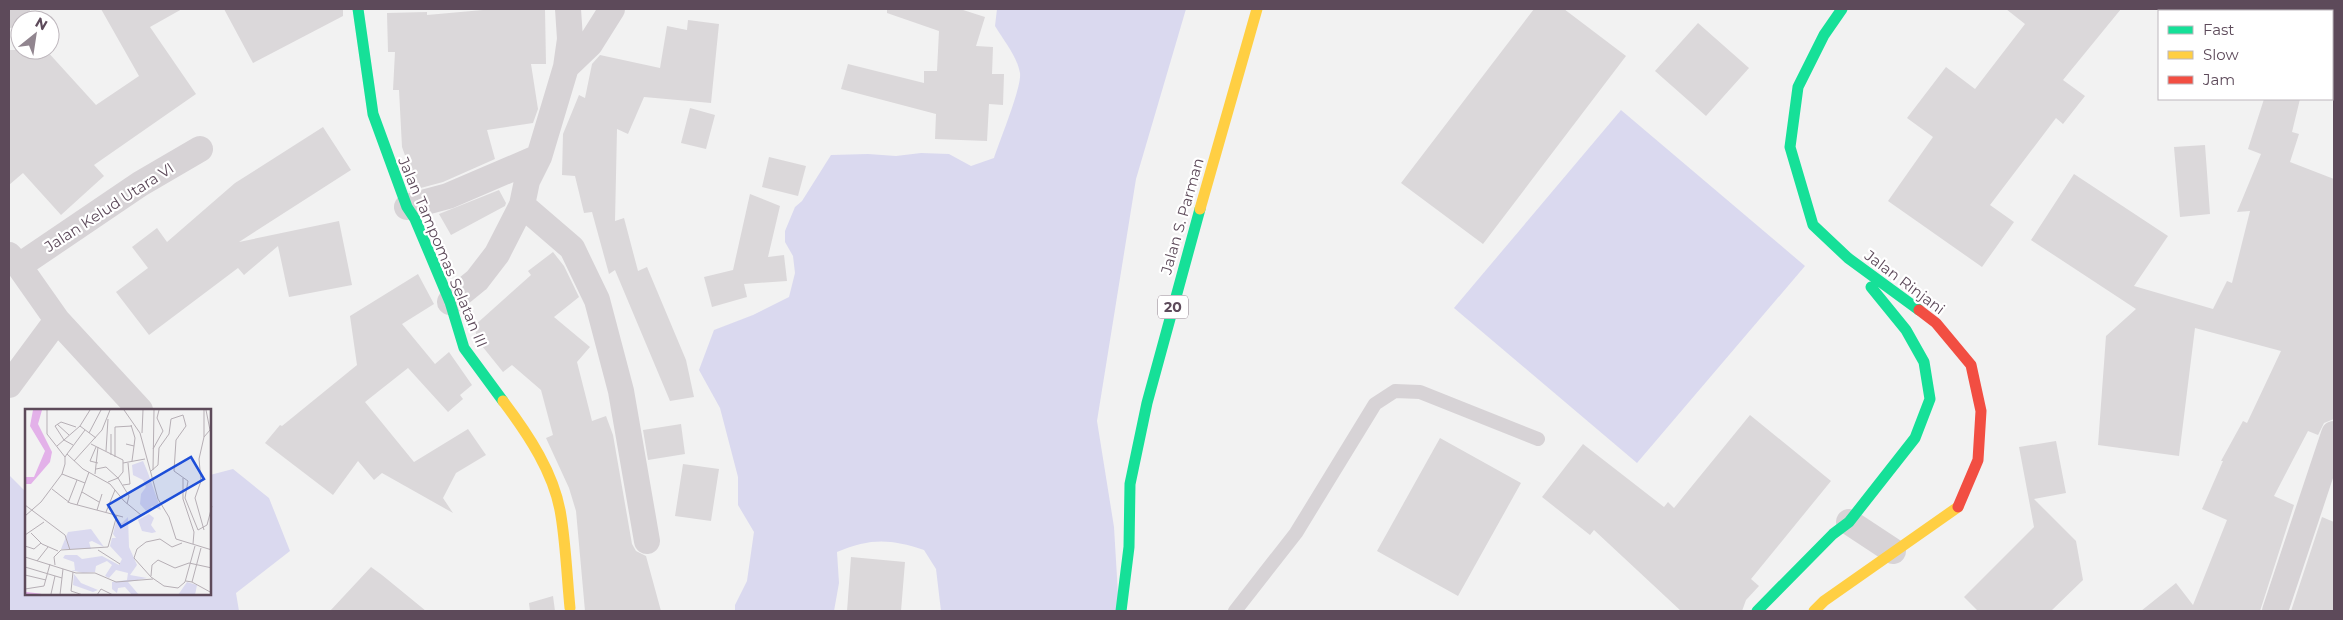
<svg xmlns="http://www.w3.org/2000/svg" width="2343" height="620" font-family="Montserrat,sans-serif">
  <rect width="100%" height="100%" fill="#f2f2f2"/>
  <path fill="#dad9ef" d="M 997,9 L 1186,9 L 1136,179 L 1097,421 L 1114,527 L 1119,611 L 941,611 L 936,569 L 924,550 C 890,539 871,538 837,552 L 839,583 L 834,611 L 735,611 L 735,605 L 747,581 L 754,532 L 738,505 L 738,477 L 720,408 L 699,370 L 714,330 L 753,315 L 789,297 L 795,273 L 793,256 L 785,242 L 785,231 L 795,207 L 802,201 L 831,155 L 868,154 L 896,156 L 921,153 L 949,154 L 971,166 L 994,158 C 999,142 1022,87 1020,73 C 1017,56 1004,41 995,26 Z
    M 1621,110 L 1805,266 L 1637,463 L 1454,308 Z
    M 233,469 L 269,498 L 290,551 L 236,593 L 239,611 L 9,611 L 9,475 L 26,492 L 26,594 L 210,594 L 210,475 Z"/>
  <path fill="#dbd8da" d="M 101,9 L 182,9 L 150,27 L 196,94 L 94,165 L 104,176 L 61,215 L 23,173 L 9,185 L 9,50 L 46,50 L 96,105 L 139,76 Z
    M 224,9 L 343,9 L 343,16 L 253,63 Z
    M 494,9 L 545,9 L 546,64 L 531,64 L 538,109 L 533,123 L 487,130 L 495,159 L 443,182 L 417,189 L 402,147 L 399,90 L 393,90 L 395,52 L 388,52 L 387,13 L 427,12 L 427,15 Z
    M 887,9 L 960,9 L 985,17 L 976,46 L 993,47 L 992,74 L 1004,74 L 1003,105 L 989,104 L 987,141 L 935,139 L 936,114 L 841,89 L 848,64 L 924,83 L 924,71 L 937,71 L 939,31 L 887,13 Z
    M 1534,9 L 1564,9 L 1626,56 L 1483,244 L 1401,183 Z
    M 2006,9 L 2121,9 L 2063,80 L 2085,96 L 2063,124 L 2056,118 L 1990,205 L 2014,222 L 1982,267 L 1888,201 L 1933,137 L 1907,118 L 1946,67 L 1975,89 L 2025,24 Z
    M 688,20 L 719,24 L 711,103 L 644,97 L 628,134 L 617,129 L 615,221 L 624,218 L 638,271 L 647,267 L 686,360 L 694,397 L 670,401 L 615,270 L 609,274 L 592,212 L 584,213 L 575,176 L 562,175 L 563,134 L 579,95 L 585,98 L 592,64 L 600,55 L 660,68 L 667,26 L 687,30 Z
    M 1698,23 L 1749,68 L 1706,116 L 1655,71 Z
    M 2264,99 L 2300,99 L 2292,132 L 2299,134 L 2290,162 L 2334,179 L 2334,419 L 2324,423 L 2318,435 L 2308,431 L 2274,496 L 2294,505 L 2260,611 L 2141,611 L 2176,583 L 2193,605 L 2227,520 L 2202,509 L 2223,461 L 2221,461 L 2243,421 L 2247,423 L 2281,351 L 2195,328 L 2179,456 L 2098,445 L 2106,336 L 2136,309 L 2031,240 L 2074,174 L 2168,236 L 2134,286 L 2213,309 L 2227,281 L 2232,283 L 2250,211 L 2237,212 L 2261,154 L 2248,149 Z
    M 690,108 L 715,115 L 706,149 L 681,143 Z
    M 323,127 L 351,170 L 239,242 L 339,221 L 352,285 L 289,297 L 278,246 L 244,275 L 238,268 L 149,335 L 116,292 L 148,268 L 132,247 L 157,228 L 167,242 L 235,183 Z
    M 2205,145 L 2210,214 L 2180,217 L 2174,147 Z
    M 769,157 L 806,166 L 798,196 L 762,187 Z
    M 499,190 L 506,203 L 505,206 L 451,235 L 439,214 Z
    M 750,194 L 780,206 L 768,257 L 784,255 L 787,281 L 744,284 L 747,297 L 712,307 L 704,277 L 733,270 Z
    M 553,252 L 564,266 L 579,297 L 554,317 L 590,347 L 577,362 L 592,421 L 606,416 L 613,435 L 632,544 L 636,551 L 646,556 L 661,611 L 585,611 L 576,511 L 569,488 L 546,438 L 553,435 L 541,390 L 512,365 L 503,372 L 478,341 L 474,326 L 531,275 L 528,271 Z
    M 418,274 L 434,304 L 402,324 L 435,364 L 449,352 L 472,385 L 460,395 L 463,399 L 448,412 L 408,368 L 365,402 L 414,462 L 468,429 L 486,455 L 456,473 L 443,498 L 453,513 L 382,473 L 374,480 L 358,461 L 333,495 L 265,443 L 280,425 L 282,426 L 357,365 L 350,316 Z
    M 1750,415 L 1831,481 L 1751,579 L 1759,586 L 1746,600 L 1742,611 L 1681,611 L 1594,530 L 1590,535 L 1542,497 L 1583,444 L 1664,507 L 1668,502 L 1674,508 Z
    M 681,424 L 685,454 L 648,460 L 643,430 Z
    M 1440,438 L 1521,483 L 1458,596 L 1377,551 Z
    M 2056,441 L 2066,493 L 2034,499 L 2076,541 L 2083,580 L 2051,611 L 1978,611 L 1964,597 L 2034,527 L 2019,447 Z
    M 683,464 L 719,469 L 711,521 L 675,516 Z
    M 2322,517 L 2334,522 L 2334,611 L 2291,611 Z
    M 851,557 L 905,562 L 901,611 L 847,611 Z
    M 371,567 L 382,575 L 426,611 L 330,611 Z
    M 553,596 L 555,611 L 530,611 L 529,603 Z"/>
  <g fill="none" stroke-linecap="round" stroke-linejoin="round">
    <path stroke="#d7d3d6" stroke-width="14" d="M 1235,611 L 1296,533 L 1375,404 L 1395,391 L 1420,392 L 1538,439"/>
    <path stroke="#d7d3d6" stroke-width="26" d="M 9,15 L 17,9
      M 566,67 L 590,44 L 612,9
      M 522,205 L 572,248 L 597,300 L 621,391 L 647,541
      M 407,207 L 448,196 L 539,157 L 566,67 L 570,39 L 568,9
      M 9,255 L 19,266 L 57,320 L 140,410
      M 19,266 L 140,184 L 200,149
      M 450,302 L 477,280 L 497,254 L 522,205 L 527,181 L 539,157
      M 9,385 L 57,320
      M 1849,522 L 1893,551
      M 2275,611 L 2334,434"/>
    <path stroke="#16e098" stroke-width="11" d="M 358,9 L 373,114 L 407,207 L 415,219 L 450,302 L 464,348 L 503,401
      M 1842,9 L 1824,35 L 1798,87 L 1790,147 L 1813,225 L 1848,258 L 1919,310
      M 1121,611 L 1129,547 L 1130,484 L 1147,403 L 1200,209
      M 1757,611 L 1833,534 L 1849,522 L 1915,438 L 1930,399 L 1924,362 L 1906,330 L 1871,287"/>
    <path stroke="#ffcf43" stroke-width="11" d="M 1200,209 L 1257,9
      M 503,401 C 528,434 555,474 561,516 C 566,547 567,578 570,608
      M 1814,611 L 1824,601 L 1958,507"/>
    <path stroke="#f24e42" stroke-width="11" d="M 1919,310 L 1936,323 L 1971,365 L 1981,411 L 1978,460 L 1958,507"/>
  </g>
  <g text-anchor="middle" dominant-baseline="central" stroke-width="4.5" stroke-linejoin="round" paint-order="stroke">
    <rect fill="#fff" stroke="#8e808c" stroke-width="1" x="1158" y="295.5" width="30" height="23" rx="4"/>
    <g font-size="14" font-weight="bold" fill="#5d4a5a">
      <text x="1173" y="307">20</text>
    </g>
    <g font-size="15" fill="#5d4a5a" stroke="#fff">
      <text transform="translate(109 207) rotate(-33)">Jalan Kelud Utara VI</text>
      <text transform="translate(1182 216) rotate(-74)">Jalan S. Parman</text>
      <text transform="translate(443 252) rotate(67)">Jalan Tampomas Selatan III</text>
      <text transform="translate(1905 282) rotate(37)">Jalan Rinjani</text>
    </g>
  </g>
  <g transform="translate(25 409)">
    <rect width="186" height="186" fill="#f2f2f2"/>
    <path d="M 118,52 L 123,64 L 136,101 L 127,97 L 123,104 L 115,95 L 116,85 L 121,78 L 118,71 L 108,66 L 107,56 ZM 124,105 L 129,109 L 126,116 L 131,123 L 127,124 L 117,122 L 113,111 ZM 103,108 L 104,138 L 112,156 L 105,166 L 122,169 L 103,173 L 114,186 L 107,186 L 100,178 L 93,179 L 92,184 L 87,180 L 87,173 L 102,171 L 103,164 L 91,161 L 84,169 L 80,167 L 87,156 L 82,152 L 71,157 L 70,163 L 58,164 L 46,161 L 50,161 L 49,153 L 38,149 L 40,146 L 52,146 L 57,150 L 77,147 L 94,156 L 97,150 L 85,137 L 87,129 L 91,129 L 88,125 L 91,113 L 97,114 ZM 66,120 L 79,138 L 67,132 L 64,133 L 66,140 L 36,140 L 43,123 ZM 49,165 L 56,174 L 73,181 L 68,183 L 48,176 ZM 162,173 L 172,176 L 170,186 L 153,186 Z" fill="#dad9ef"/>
    <path d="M 8,1 L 17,1 L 13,15 L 27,43 L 25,53 L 6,75 L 0,75 L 0,68 L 9,68 L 20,42 L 5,17 Z" fill="#e3b1e9"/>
    <path fill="none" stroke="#e3b1e9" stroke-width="2.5" d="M 0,184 L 16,186"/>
    <path fill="none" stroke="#b6afb5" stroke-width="1" d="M 99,1 L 115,24 L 133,90 L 144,108 L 151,130 L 187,141M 32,15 L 44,26M 106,16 L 110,29 L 109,37M 30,17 L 39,31 L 48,36M 30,17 L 36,13 L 51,18M 55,17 L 71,29M 64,24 L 76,1M 117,24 L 118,1M 86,25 L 86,46M 179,28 L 185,21 L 181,1M 66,35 L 98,51 L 98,63 L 93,69 L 83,73M 101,35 L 109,37 L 107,52M 32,37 L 55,17 L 65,1M 71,38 L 65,52 L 73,54M 128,40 L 138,22 L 132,9 L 134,1M 81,42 L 83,10M 42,45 L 60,21M 40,48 L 42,45 L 58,60 L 85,75 L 99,92 L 116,106M 90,48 L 90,18 L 107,17M 49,52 L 77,21 L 85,1M 98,54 L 120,50M 71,60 L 81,58 L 93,69 L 104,87 L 102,95M 128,61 L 129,1M 126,62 L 133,56 L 134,39 L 144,25 L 146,10 L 158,6 L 161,17 L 151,31 L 149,62 L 163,72 L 160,89 L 173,121 L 182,116 L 187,97M 37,65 L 60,74M 70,65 L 73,38M 158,69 L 158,90 L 169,123 L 168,135M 98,76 L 105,75 L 103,54M 27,80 L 45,94 L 98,108M 57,83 L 74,93M 43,94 L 52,71M 0,96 L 40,126 L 45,141M 52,96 L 64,63M 72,101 L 77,85M 81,103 L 90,81M 0,107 L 16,93 L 37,65 L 40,55 L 40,48 L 22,25 L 22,1M 179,121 L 170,89 L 176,72 L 174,50 L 179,28 L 179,1M 6,124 L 17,135 L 33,142M 0,126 L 19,113M 157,134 L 147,138 L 135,130 L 121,133 L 112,140 L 109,149 L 126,168 L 139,177 L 153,179 L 160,173 L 170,137M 0,137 L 9,140 L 16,134M 73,141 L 95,155M 0,148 L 51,164 L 70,164 L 91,173 L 128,170M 12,152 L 23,138M 30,156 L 29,148 L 36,141 L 83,138 L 92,106M 0,158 L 37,169M 48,163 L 46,182 L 58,186M 0,166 L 21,171M 126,167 L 127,156 L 133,151 L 150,159 L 164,154 L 187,159M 161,172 L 167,173 L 176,139M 167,173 L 187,184M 19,177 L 25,155M 0,180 L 19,177M 26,185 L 30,167M 35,186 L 38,160M 72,186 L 76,180 L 88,186"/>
    <path fill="#1d4ed8" fill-opacity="0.15" stroke="#1d4ed8" stroke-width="2.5" d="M 166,48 L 179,70 L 96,118 L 83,96 Z"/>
    <rect width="186" height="186" fill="none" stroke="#5d4a5a" stroke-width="2.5"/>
  </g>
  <rect width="2343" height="620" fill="none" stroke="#5d4a5a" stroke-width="20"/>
  <rect x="2158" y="10" width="175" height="90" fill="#ffffff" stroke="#beb7bd"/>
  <rect x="2168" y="26" width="25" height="8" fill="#16e098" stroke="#beb7bd"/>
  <text x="2203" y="35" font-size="15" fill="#5d4a5a">Fast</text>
  <rect x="2168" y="51" width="25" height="8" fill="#ffcf43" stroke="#beb7bd"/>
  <text x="2203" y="60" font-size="15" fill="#5d4a5a">Slow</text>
  <rect x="2168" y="76" width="25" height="8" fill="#f24e42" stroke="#beb7bd"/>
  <text x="2203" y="85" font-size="15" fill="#5d4a5a">Jam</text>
  <g transform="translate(35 35) rotate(30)"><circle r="24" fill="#ffffff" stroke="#beb7bd"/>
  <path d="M0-4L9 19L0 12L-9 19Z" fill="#91858f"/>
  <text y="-8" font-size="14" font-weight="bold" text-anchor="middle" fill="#5d4a5a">N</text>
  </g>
</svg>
